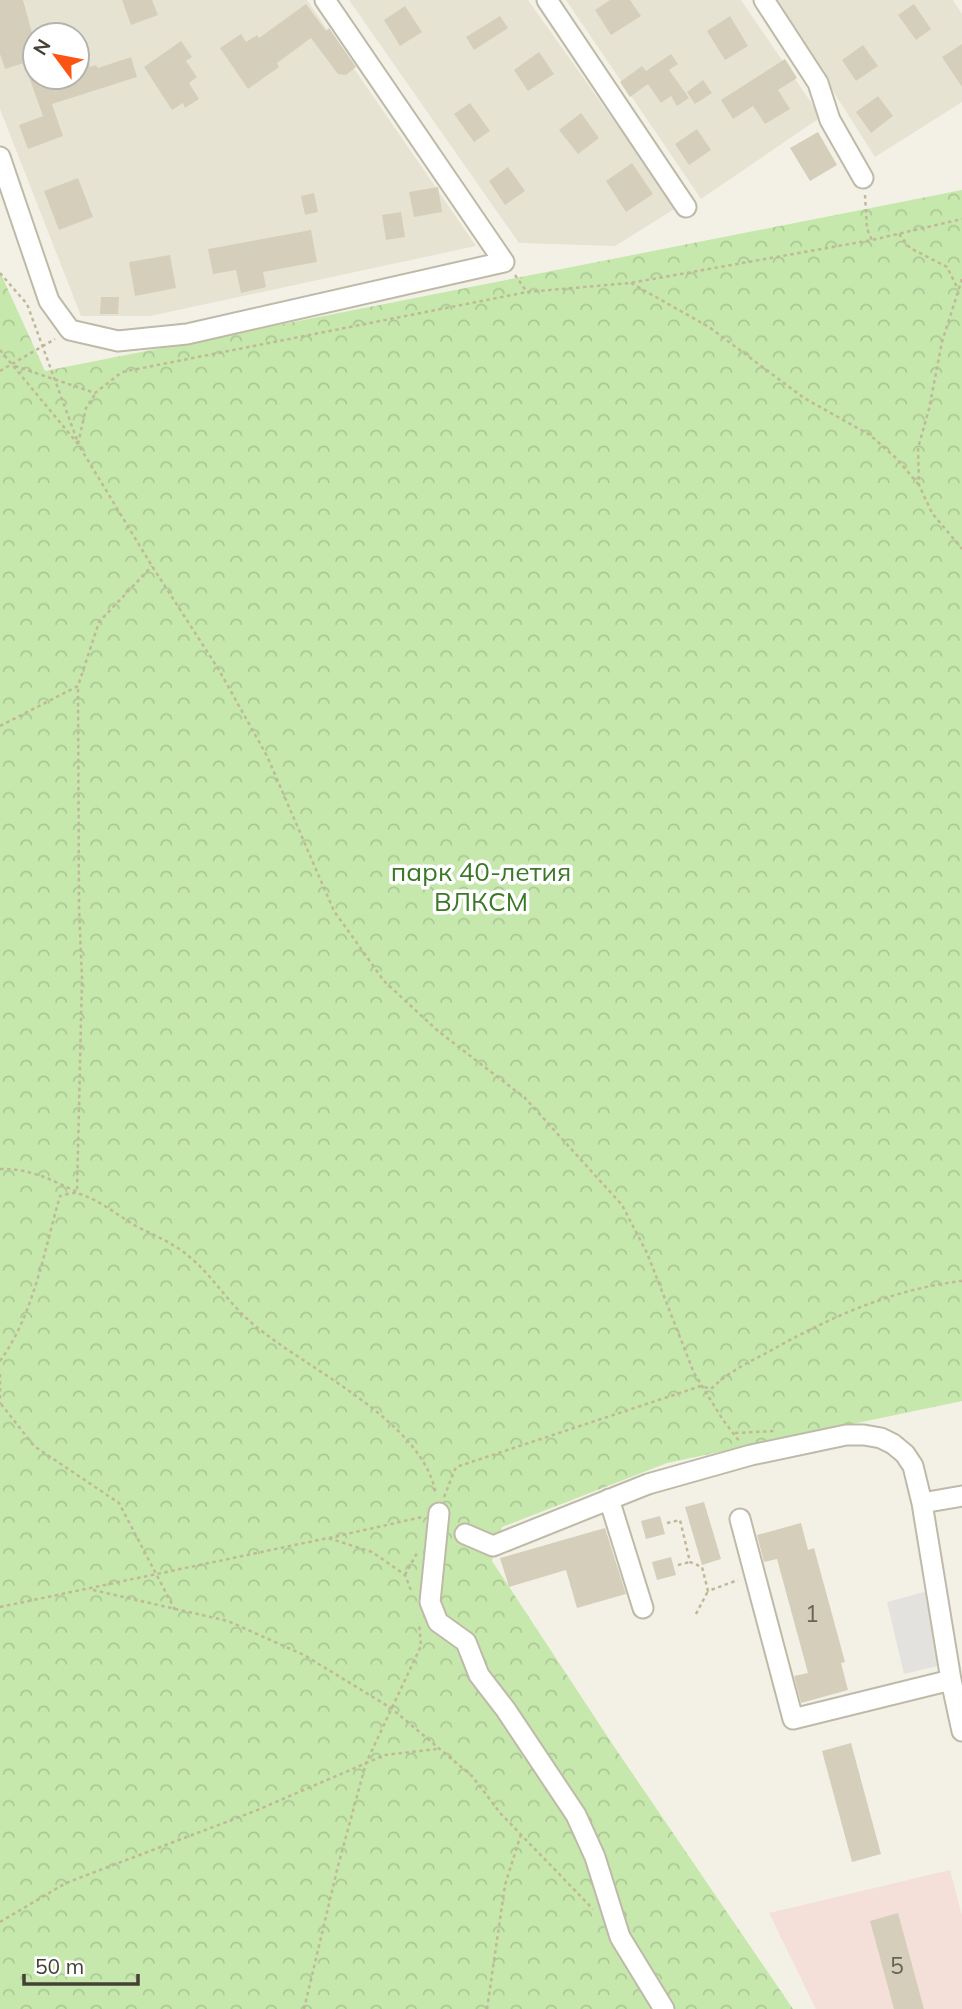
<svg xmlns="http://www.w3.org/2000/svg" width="962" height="2009" font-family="Mulish,sans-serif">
  <defs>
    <pattern id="forest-crowns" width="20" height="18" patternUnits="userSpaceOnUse" patternTransform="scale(1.75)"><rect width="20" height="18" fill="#c6e8ad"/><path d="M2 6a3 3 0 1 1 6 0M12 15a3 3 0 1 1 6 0" fill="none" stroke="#abc895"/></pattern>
  </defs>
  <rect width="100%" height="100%" fill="#f3f1e5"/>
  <path fill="#e7e3d3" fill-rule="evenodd" d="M 0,0 L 307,0 L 476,246 L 150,316 L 81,316 L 0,109 ZM 35,35 L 77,35 L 77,77 L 35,77 Z
    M 349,0 L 528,0 L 676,208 L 615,246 L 519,243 Z
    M 566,0 L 741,0 L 821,117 L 701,199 Z
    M 775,0 L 953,0 L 962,14 L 962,102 L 875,157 Z"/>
  <path fill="#f4e0d9" d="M 950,1870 L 962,1916 L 962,2009 L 816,2009 L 769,1913 Z"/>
  <path fill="url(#forest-crowns)" d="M 962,190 L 962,1401 L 667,1463 L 502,1527 L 492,1561 L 613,1745 L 793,2009 L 0,2009 L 0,272 L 45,371 Z"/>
  <path fill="#e4e2de" d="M 928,1591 L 946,1664 L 904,1674 L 887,1602 Z"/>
  <path fill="#d5cebb" d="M 0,0 L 23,0 L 35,44 L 35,77 L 77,77 L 77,34 L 79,34 L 90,67 L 96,65 L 98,68 L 131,57 L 137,77 L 52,104 L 63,136 L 28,149 L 19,125 L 43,116 L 24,63 L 5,69 L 0,54 Z
    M 122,0 L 152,0 L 158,15 L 131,25 Z
    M 610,0 L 630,0 L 641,16 L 611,35 L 595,10 Z
    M 306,4 L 326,31 L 329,28 L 356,67 L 346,75 L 338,74 L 311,38 L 277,63 L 279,67 L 248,89 L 220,48 L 241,34 L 246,42 L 257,35 L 259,38 Z
    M 914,4 L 931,29 L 916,40 L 898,15 Z
    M 405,6 L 422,32 L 400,46 L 384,20 Z
    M 500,16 L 508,28 L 474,50 L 466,37 Z
    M 730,16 L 748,46 L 725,60 L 707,31 Z
    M 181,41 L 192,57 L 186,61 L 197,77 L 189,83 L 199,99 L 185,108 L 183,103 L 172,110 L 144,67 Z
    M 962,44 L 962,87 L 942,57 Z
    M 863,45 L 878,66 L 856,81 L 842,60 Z
    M 539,52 L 554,74 L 528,91 L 514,70 Z
    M 671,54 L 678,64 L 669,70 L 689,98 L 677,106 L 671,96 L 661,103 L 648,84 L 630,97 L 620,82 L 642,66 L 646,71 Z
    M 785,59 L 797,78 L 778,90 L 790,109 L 765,124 L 753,106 L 733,119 L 721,100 Z
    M 703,80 L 712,93 L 695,104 L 687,92 Z
    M 878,96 L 893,116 L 871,133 L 856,112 Z
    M 470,103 L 490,131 L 474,142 L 454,114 Z
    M 581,113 L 599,138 L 578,154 L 559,130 Z
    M 697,129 L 711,150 L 689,165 L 675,144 Z
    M 818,132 L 837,165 L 810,181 L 790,148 Z
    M 632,163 L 653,194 L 626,212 L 606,181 Z
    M 508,167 L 525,191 L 505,205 L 489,181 Z
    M 78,178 L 93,217 L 59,230 L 44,191 Z
    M 438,187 L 442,212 L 414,217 L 409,192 Z
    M 314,193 L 318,212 L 305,215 L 301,196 Z
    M 401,212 L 405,237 L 386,240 L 382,215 Z
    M 311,230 L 317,262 L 263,272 L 266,287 L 241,293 L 236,270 L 213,274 L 208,249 Z
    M 170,255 L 176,288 L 135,296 L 129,262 Z
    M 101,297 L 119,297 L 118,314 L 100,314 Z
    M 704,1502 L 721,1559 L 702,1565 L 685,1507 Z
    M 660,1516 L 665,1534 L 646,1539 L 641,1521 Z
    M 801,1523 L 808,1550 L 814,1548 L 845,1662 L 841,1663 L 848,1690 L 801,1703 L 794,1676 L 808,1673 L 777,1559 L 764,1562 L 757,1535 Z
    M 605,1528 L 626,1594 L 577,1608 L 566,1570 L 509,1587 L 500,1558 Z
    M 671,1557 L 676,1575 L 657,1580 L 652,1562 Z
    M 851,1743 L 881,1854 L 852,1862 L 822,1751 Z
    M 898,1913 L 924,2009 L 894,2009 L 870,1921 Z"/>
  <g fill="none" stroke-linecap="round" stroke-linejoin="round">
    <g stroke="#bfbaa8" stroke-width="23">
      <path id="minor" d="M 547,0 L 686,207
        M 764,0 L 818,83 L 830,120 L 863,178
        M 0,157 L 49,301 L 70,330 L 118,341 L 187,334 L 504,262 L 325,0
        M 609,1499 L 643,1608
        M 922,1503 L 962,1496
        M 439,1513 L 430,1602 L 438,1622 L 466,1642 L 479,1675 L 506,1710 L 576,1815 L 595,1857 L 620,1937 L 664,2009
        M 740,1519 L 793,1719 L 951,1680
        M 465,1534 L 493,1546 L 648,1484 L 751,1455 L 846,1435 L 864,1435 L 881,1438 L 893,1444 L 905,1454 L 913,1466 L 922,1503 L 951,1680 L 962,1731"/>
    </g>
    <path stroke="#c1b899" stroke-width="2.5" stroke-dasharray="3.5 3.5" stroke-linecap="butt" d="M 865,195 L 867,229 L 872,240
      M 899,234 L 910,248 L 947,267 L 958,289
      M 0,273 L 27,304 L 77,440
      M 515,275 L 527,292 L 630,283 L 872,240 L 962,219
      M 962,279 L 942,342 L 929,409 L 918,448 L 919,485 L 932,513 L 962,549
      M 631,283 L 709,327 L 804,398 L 870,435 L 897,459 L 919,485
      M 0,350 L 78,444 L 152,566 L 219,670 L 267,756 L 334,911 L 384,981 L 438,1031 L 525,1098 L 622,1205 L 647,1253 L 694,1373 L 723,1420 L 740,1442
      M 15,366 L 95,393 L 122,372 L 527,292
      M 0,371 L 55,339
      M 78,444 L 86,408 L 95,394
      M 0,726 L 78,686 L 99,622 L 152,566
      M 0,1169 C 29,1168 52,1180 77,1192 L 82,979 L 79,907 L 78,686
      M 0,1361 C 34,1314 44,1251 60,1196 C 66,1195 74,1191 80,1194 C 101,1201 117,1215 136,1226 C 155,1236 174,1243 191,1258 C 214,1278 230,1305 253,1324 C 307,1370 424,1421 436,1495
      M 0,1374 L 0,1404
      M 1,1404 L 34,1446 L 119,1503 L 175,1610
      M 735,1433 L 774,1431
      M 444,1497 L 456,1467 L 701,1386 L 711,1389 C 728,1372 749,1362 770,1351 C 830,1317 893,1289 962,1281
      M 667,1523 L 680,1520 L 690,1562 L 702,1567 L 708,1591 L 738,1580
      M 329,1538 L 422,1517
      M 678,1565 L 690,1562
      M 405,1575 L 417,1553
      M 93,1590 L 228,1621 L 304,1655 L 391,1708 L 472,1776 L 501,1814 L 593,1909
      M 0,1607 L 328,1538 L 372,1552 L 405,1575 L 412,1593
      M 696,1614 L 708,1591
      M 0,1922 L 66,1883 L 255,1811 L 385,1755 L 437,1749
      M 304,2009 L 338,1866 L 366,1763 L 421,1646 L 419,1623
      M 487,2009 L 505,1885 L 521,1834"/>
    <use href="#minor" stroke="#fff" stroke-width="19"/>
  </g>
  <g text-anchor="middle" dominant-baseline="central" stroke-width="7" stroke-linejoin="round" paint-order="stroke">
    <g font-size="23" fill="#6a6456">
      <text x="812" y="1613">1</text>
      <text x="897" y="1965">5</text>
    </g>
    <g font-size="26" fill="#3b7827" stroke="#fff">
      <text x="481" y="871">парк 40-летия<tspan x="481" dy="30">ВЛКСМ</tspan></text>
    </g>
  </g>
  <g transform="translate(56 56) rotate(302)"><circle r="33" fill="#ffffff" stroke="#b5b3ae" stroke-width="2"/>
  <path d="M0-5L12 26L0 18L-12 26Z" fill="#fd5413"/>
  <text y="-10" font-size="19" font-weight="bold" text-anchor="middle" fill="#464135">N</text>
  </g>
  <path d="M24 1974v10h114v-10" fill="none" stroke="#464135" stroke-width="3.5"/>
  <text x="35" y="1974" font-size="21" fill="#464135" stroke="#ffffff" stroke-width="5" paint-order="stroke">50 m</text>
</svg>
